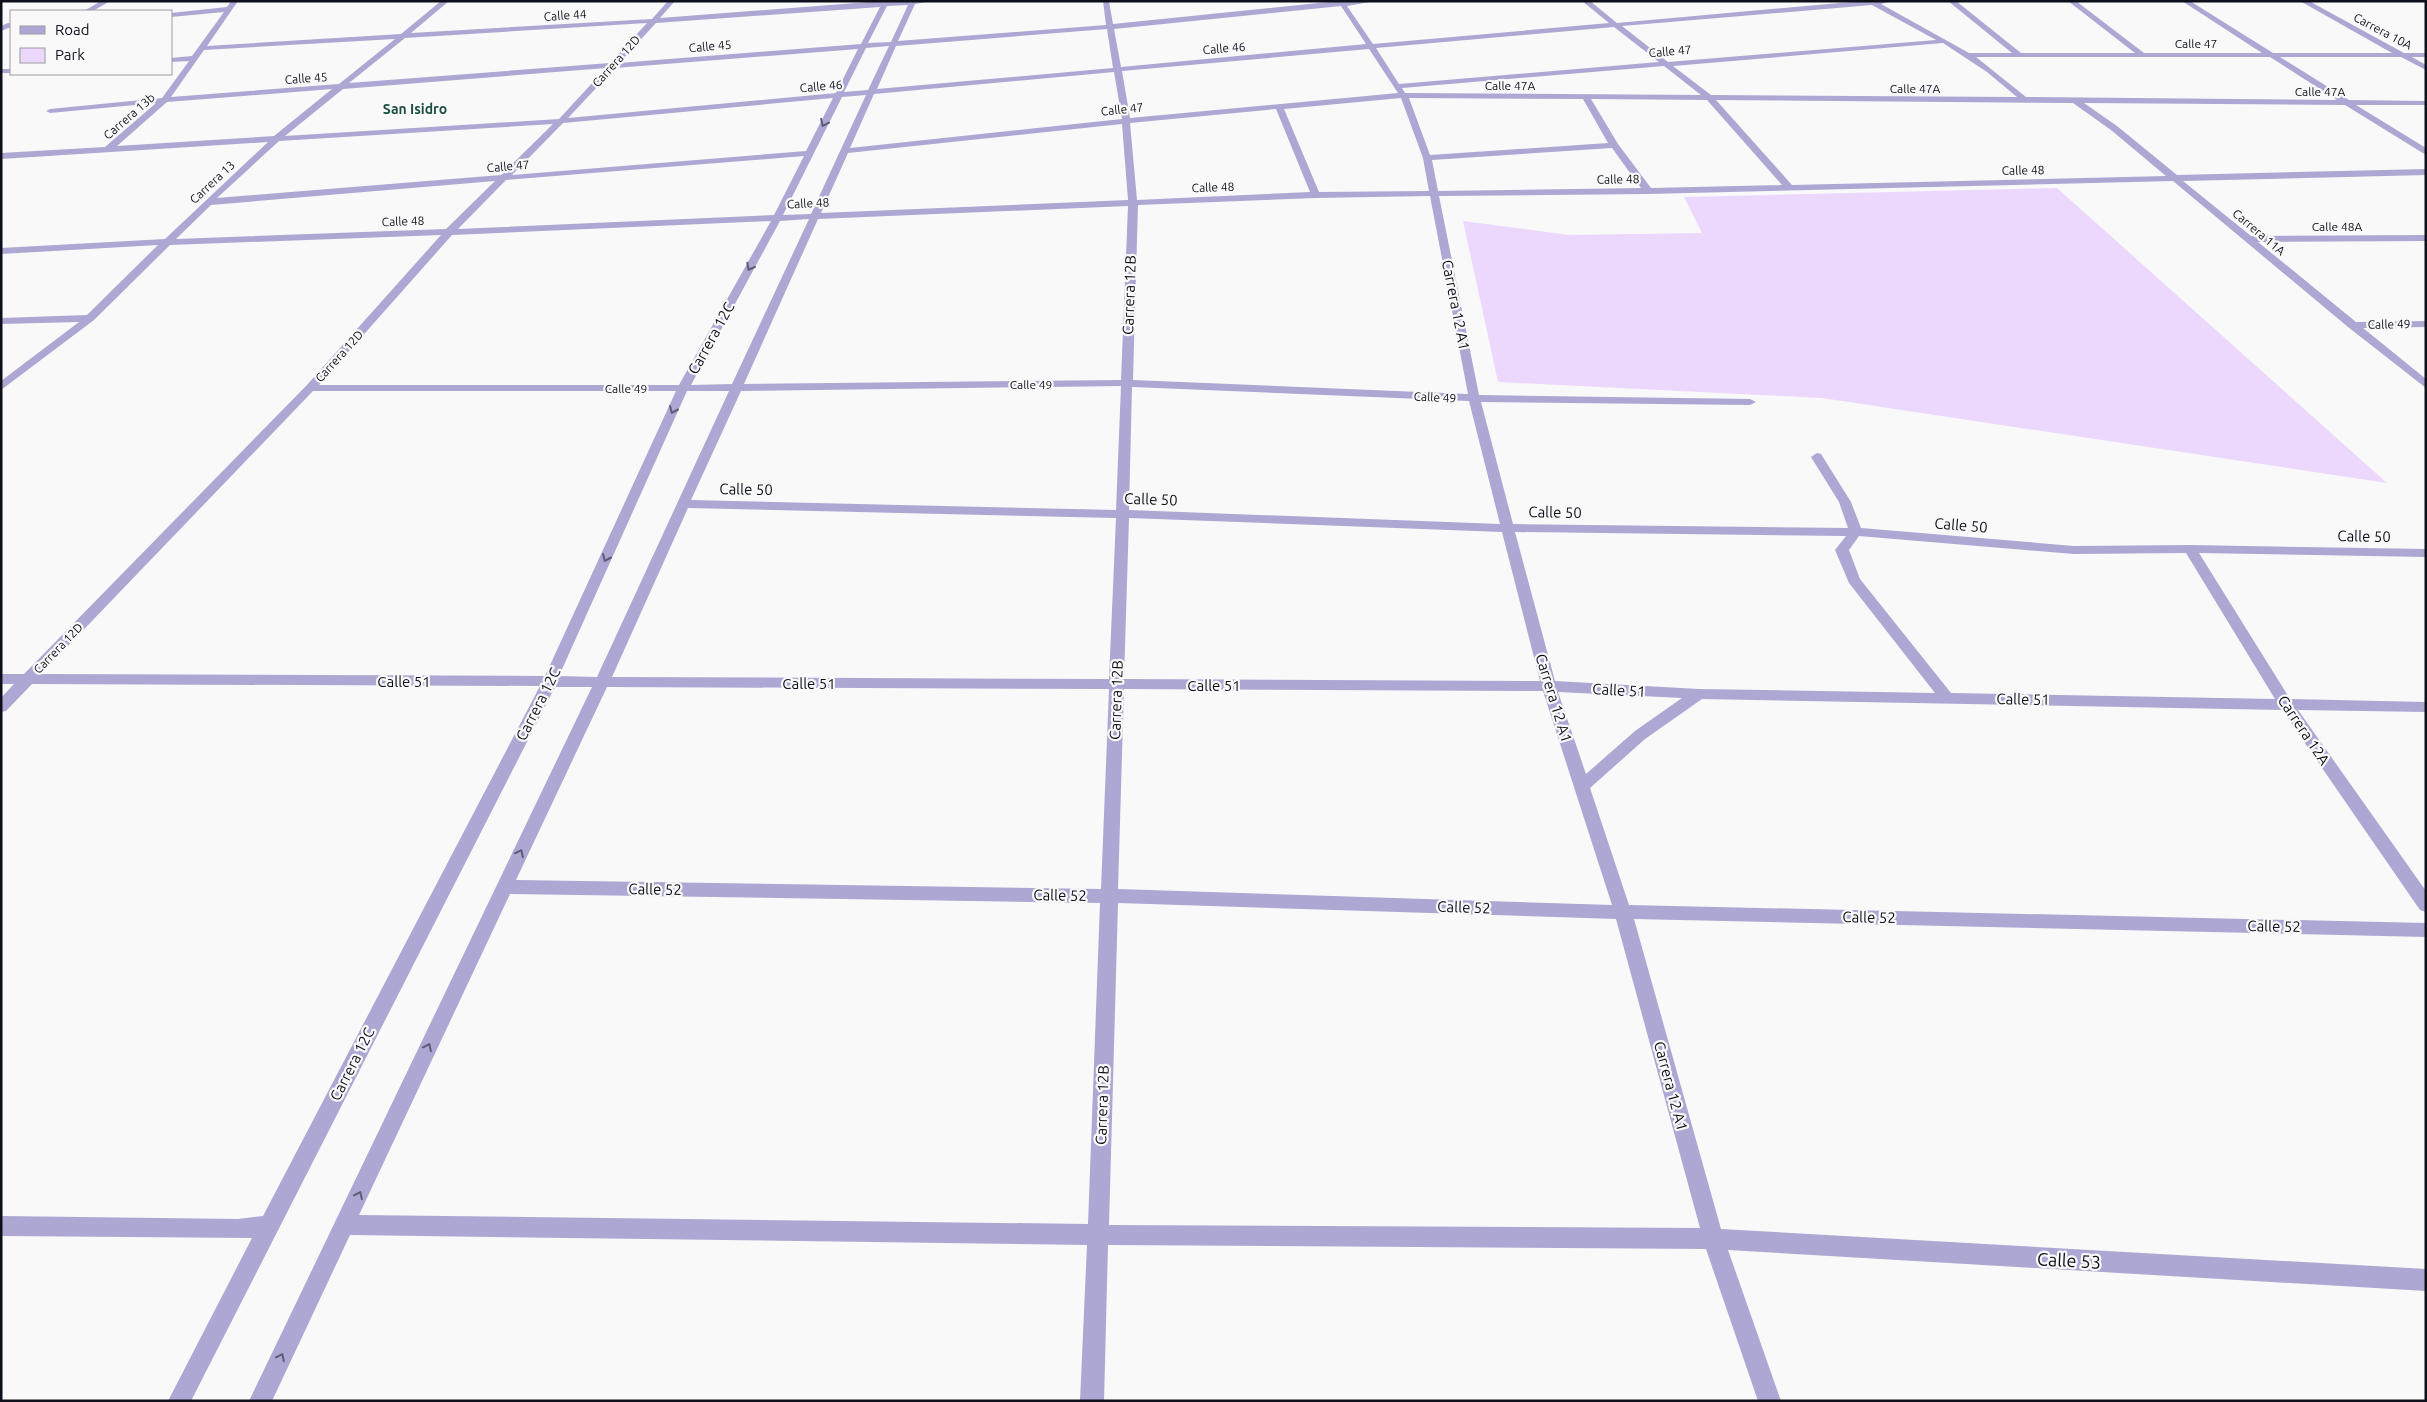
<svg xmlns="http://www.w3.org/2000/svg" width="2427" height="1402" font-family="Ubuntu,sans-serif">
  <rect width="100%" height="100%" fill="#f9f9f9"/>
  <path fill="#ecd8fd" d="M 2057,188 L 2387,483 L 1822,398 L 1498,382 L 1463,221 L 1569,235 L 1702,233 L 1684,197 Z"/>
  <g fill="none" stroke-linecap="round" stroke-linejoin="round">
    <path fill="#aca7d3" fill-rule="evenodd" d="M 101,1 L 110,1 L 93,11 L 84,11 Z
      M 231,1 L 238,1 L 207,46 L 401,34 L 441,1 L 449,1 L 411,33 L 652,19 L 668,1 L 675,1 L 660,18 L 882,1 L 931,1 L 915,4 L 898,41 L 1106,25 L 1103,1 L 1109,1 L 1113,24 L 1338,1 L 1375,1 L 1347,6 L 1373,44 L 1609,23 L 1582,1 L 1590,1 L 1617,23 L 1862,1 L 1892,1 L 1881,4 L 1969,53 L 2012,53 L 1948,1 L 1956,1 L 2021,53 L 2135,53 L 2068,1 L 2076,1 L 2144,53 L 2262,53 L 2182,1 L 2190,1 L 2273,53 L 2392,53 L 2300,1 L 2309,1 L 2404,53 L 2426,53 L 2426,57 L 2412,57 L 2426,65 L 2426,70 L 2401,57 L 2280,57 L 2349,100 L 2426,101 L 2426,105 L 2356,105 L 2426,148 L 2426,155 L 2345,105 L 2084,103 L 2117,126 L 2177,175 L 2426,169 L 2426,175 L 2183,181 L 2251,236 L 2426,235 L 2426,241 L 2258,242 L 2356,322 L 2426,321 L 2426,327 L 2363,328 L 2426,379 L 2426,388 L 2348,327 L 2173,181 L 1648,194 L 1439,196 L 1479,395 L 1750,399 L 1756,402 L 1750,405 L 1481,402 L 1513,524 L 1848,528 L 1839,502 L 1811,457 L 1817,453 L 1821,454 L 1851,502 L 1861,528 L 2074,546 L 2190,545 L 2426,549 L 2426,557 L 2199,553 L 2290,699 L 2426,702 L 2426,712 L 2298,710 L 2426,891 L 2426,912 L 2420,910 L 2282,710 L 1702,699 L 1645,739 L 1590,788 L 1629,905 L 2426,923 L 2426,937 L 1634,919 L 1721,1229 L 2426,1269 L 2426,1291 L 1728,1250 L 1781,1401 L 1758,1401 L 1706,1249 L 1108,1245 L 1104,1401 L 1080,1401 L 1087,1245 L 350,1235 L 272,1401 L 249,1401 L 592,687 L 555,687 L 191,1401 L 168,1401 L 252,1238 L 1,1236 L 1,1216 L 238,1219 L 263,1216 L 540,686 L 32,684 L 6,711 L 1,712 L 1,698 L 14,684 L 1,684 L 1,674 L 24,674 L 306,386 L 441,235 L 170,245 L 94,320 L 1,390 L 1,381 L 79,322 L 1,324 L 1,318 L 87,315 L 158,245 L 1,254 L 1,248 L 165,239 L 268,142 L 1,159 L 1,153 L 105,147 L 156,103 L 50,113 L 46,111 L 50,109 L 162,98 L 189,61 L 171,62 L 171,58 L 192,56 L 224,12 L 171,17 L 171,13 L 227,7 ZM 908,5 L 891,42 L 868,43 L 887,6 ZM 1872,5 L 1936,40 L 1668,62 L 1622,26 ZM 1341,6 L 1366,44 L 1121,67 L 1114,29 ZM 880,7 L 861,44 L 619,63 L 656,23 ZM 647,23 L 610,63 L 349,83 L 405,38 ZM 1614,27 L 1659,62 L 1399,84 L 1376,48 ZM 1107,29 L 1113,68 L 877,89 L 896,46 ZM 395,39 L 339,84 L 171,97 L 204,50 ZM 1943,43 L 1987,72 L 2017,97 L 1711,95 L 1673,66 ZM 889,46 L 868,90 L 844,92 L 866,48 ZM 858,49 L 836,93 L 568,118 L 615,68 ZM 1369,49 L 1398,93 L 1130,118 L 1122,71 ZM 1976,57 L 2270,57 L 2337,100 L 2026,97 ZM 1664,66 L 1701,95 L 1405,93 L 1402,88 ZM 606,68 L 559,119 L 285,136 L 343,89 ZM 1114,72 L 1122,119 L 850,148 L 874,94 ZM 332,89 L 274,136 L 117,146 L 167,102 ZM 866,95 L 811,214 L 783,215 L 842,97 ZM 833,98 L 806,151 L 512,175 L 563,123 ZM 1401,98 L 1423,158 L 1429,191 L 1319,192 L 1284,109 ZM 1409,98 L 1583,99 L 1608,143 L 1430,155 ZM 1591,99 L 1707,100 L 1782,185 L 1651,188 L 1618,144 ZM 1716,100 L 2073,103 L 2111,130 L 2166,176 L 1792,185 ZM 1276,109 L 1310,192 L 1137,200 L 1130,123 ZM 553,124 L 501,175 L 217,198 L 279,141 ZM 1122,124 L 1128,200 L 821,213 L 848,153 ZM 1612,148 L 1641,188 L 1438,191 L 1432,160 ZM 804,156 L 774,215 L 458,229 L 506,180 ZM 495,181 L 446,229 L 176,239 L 211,205 ZM 1430,196 L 1468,394 L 1133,380 L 1138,205 L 1316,198 ZM 1128,206 L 1121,380 L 744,384 L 818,219 ZM 809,219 L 732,384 L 691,385 L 780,221 ZM 771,221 L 679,385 L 319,385 L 452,235 ZM 1121,386 L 1116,510 L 691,500 L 741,391 ZM 1132,387 L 1469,401 L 1500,524 L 1129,510 ZM 313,391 L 676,391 L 545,676 L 41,674 ZM 687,391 L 729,391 L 597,677 L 559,676 ZM 688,508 L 1116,518 L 1109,679 L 612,677 ZM 1129,518 L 1502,532 L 1540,681 L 1124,679 ZM 1515,532 L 1846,536 L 1835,550 L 1849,583 L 1935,693 L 1699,689 L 1555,681 ZM 1859,536 L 2074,554 L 2186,553 L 2275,699 L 1951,693 L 1860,579 L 1849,550 ZM 607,687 L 1109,689 L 1101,889 L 516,880 ZM 1124,689 L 1543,691 L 1612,905 L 1118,889 ZM 1558,692 L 1682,698 L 1635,731 L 1586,774 ZM 510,894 L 1100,903 L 1088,1224 L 359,1215 ZM 1118,903 L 1616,919 L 1700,1228 L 1109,1225 Z
      M 8,23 L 11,23 L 11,27 L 1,31 L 1,26 Z
      M 1,69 L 11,69 L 11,73 L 1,73 Z"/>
  </g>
  <defs><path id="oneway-chevron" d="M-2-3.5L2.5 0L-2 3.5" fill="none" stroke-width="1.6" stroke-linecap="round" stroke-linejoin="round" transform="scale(1.25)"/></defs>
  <g stroke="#5c5c77">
    <use href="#oneway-chevron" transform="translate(824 123) rotate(115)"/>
    <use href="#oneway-chevron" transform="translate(750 267) rotate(119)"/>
    <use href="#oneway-chevron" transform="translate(673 410) rotate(114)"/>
    <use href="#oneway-chevron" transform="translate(606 558) rotate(114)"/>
    <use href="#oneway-chevron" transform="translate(520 853) rotate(-64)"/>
    <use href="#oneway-chevron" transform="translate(428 1047) rotate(-65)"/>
    <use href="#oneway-chevron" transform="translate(359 1195) rotate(-65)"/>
    <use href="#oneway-chevron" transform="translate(281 1357) rotate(-64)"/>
  </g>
  <g text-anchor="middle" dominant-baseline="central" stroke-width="4.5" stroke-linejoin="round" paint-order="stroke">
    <g font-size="12" fill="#0d101b" stroke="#f9f9f9">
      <text transform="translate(565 15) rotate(-4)">Calle 44</text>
      <text transform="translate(2383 31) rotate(28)">Carrera 10A</text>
      <text x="2196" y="43">Calle 47</text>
      <text transform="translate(710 46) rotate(-5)">Calle 45</text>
      <text transform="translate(1224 48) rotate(-5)">Calle 46</text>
      <text transform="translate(1670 51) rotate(-5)">Calle 47</text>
      <text transform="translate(616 61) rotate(-48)">Carrera 12D</text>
      <text transform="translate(306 78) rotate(-4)">Calle 45</text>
      <text x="1510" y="85">Calle 47A</text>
      <text transform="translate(821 86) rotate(-5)">Calle 46</text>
      <text x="1915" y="88">Calle 47A</text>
      <text x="2320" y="91">Calle 47A</text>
      <text transform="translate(1122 109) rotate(-6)">Calle 47</text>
      <text transform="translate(129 116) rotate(-41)">Carrera 13b</text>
      <text transform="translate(508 166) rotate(-5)">Calle 47</text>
      <text transform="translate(2023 170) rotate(-1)">Calle 48</text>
      <text transform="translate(1618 179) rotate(-1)">Calle 48</text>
      <text transform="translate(212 182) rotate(-43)">Carrera 13</text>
      <text transform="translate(1213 187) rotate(-2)">Calle 48</text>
      <text transform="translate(808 203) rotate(-3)">Calle 48</text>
      <text transform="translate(403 221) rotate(-2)">Calle 48</text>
      <text x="2337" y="226">Calle 48A</text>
      <text transform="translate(2259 232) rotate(40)">Carrera 11A</text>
      <text transform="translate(2389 324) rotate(-1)">Calle 49</text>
      <text transform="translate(339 356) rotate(-48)">Carrera 12D</text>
      <text x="1031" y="384">Calle 49</text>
      <text x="626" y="388">Calle 49</text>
      <text transform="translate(1435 397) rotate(3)">Calle 49</text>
      <text transform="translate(58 648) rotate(-46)">Carrera 12D</text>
    </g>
    <g font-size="14" font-weight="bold" fill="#194e41" stroke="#f9f9f9">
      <text x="415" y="109">San Isidro</text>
    </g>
    <g font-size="15" fill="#0d101b" stroke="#f9f9f9">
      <text transform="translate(1129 295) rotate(-88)">Carrera 12B</text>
      <text transform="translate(1456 305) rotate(79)">Carrera 12 A1</text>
      <text transform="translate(711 338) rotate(-61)">Carrera 12C</text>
      <text transform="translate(746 489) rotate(1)">Calle 50</text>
      <text transform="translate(1151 499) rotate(2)">Calle 50</text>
      <text transform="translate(1555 512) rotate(1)">Calle 50</text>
      <text transform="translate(1961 525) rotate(5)">Calle 50</text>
      <text transform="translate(2364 536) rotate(1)">Calle 50</text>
      <text x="404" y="681">Calle 51</text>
      <text x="809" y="683">Calle 51</text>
      <text x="1214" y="685">Calle 51</text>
      <text transform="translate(1619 690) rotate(3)">Calle 51</text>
      <text transform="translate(1554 698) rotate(73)">Carrera 12 A1</text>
      <text transform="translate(2023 699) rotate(1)">Calle 51</text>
      <text transform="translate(1116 700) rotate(-88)">Carrera 12B</text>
      <text transform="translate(538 704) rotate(-63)">Carrera 12C</text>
      <text transform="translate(2304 730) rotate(56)">Carrera 12A</text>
      <text transform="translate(655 889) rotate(1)">Calle 52</text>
      <text transform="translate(1060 895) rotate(1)">Calle 52</text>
      <text transform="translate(1464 907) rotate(2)">Calle 52</text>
      <text transform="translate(1869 917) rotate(1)">Calle 52</text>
      <text transform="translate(2274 926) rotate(1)">Calle 52</text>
      <text transform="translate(352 1064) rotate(-63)">Carrera 12C</text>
      <text transform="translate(1671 1086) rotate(75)">Carrera 12 A1</text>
      <text transform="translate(1102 1105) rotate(-88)">Carrera 12B</text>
    </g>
    <g font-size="18" fill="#0d101b" stroke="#f9f9f9">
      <text transform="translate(2069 1260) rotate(3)">Calle 53</text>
    </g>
  </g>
  <rect width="2427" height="1402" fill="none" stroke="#0d101b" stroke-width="5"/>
  <rect x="10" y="10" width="162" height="65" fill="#f9f9f9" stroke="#9b9ca0"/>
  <rect x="20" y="26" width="25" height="8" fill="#aca7d3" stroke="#9b9ca0"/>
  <text x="55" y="35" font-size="15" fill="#0d101b">Road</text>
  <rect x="20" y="48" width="25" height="15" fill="#ecd8fd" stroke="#9b9ca0"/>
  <text x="55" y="60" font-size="15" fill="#0d101b">Park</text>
</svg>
